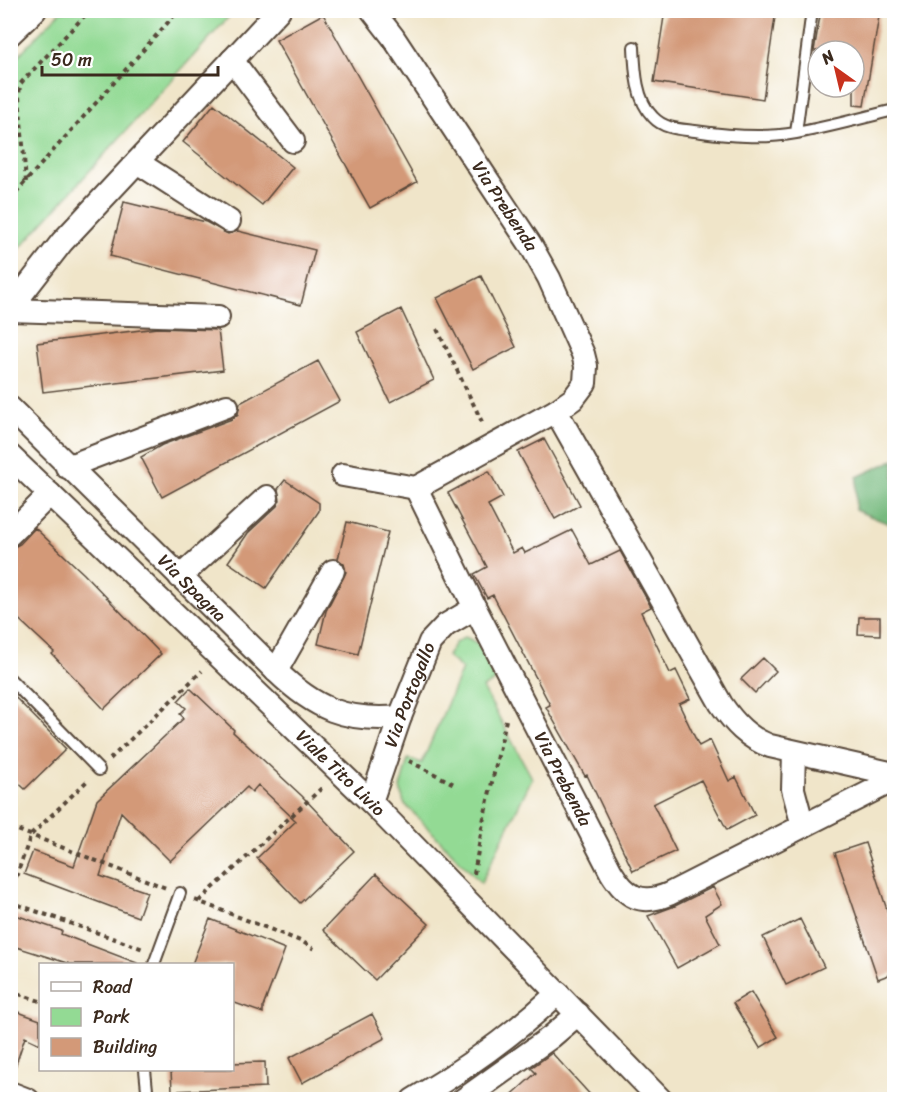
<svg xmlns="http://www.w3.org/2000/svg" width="905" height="1110" font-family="Sriracha,sans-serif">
  <rect width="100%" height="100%" fill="#fff"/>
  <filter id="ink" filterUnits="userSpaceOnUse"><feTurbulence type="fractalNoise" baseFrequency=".0167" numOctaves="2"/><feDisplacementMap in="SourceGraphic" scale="12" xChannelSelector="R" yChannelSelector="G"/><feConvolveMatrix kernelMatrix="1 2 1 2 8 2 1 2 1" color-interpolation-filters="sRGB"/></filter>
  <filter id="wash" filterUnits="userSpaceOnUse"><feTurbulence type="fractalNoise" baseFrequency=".008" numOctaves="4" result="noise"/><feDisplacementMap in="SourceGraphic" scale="24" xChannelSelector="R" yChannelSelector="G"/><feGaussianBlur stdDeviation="1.35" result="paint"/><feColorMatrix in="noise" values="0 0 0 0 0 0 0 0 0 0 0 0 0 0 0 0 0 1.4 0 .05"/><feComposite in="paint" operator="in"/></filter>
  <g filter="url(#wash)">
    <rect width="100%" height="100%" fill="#f0e5c9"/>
    <path fill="#93da94" stroke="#678259" stroke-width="1.5" d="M 61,11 L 234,11 L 11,258 L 11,63 Z
      M 465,637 C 487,646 491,656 501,677 L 483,688 L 532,778 L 481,883 L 404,803 L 400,788 L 408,759 L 422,763 L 462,669 L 447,656 L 455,643 Z"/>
    <path fill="#76ba7e" stroke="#58724e" stroke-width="1.5" d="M 894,460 L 894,526 L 855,510 L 857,477 Z"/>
    <g id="blocks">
      <path fill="#d39978" d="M 665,10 L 776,10 L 763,99 L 654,82 Z
        M 821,10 L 880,10 L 864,106 L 854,105 L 854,51 L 814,51 Z
        M 323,14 L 417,182 L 370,208 L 276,40 Z
        M 214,104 L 293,167 L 262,205 L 183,142 Z
        M 124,202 L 206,222 L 228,234 L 238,231 L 315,250 L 301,305 L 110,256 Z
        M 481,276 L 516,347 L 473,369 L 437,298 Z
        M 401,309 L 434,380 L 390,402 L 357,332 Z
        M 157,328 L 218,330 L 223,370 L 43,392 L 37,343 Z
        M 318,361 L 340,401 L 162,497 L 141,457 L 162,445 L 232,419 L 238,414 L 240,403 Z
        M 544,439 L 580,505 L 555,519 L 518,452 Z
        M 489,471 L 503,497 L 488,505 L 513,553 L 522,548 L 525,553 L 572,530 L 591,565 L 620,551 L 651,607 L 641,612 L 670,673 L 676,670 L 690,699 L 679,704 L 699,746 L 710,740 L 729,781 L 736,777 L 755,815 L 727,830 L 701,780 L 653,804 L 676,851 L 633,871 L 587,775 L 585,776 L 546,707 L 550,705 L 493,595 L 487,598 L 474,574 L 487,567 L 448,493 Z
        M 285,480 L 319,503 L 319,511 L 266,588 L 228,562 L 248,533 L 277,506 L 280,500 L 278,489 Z
        M 347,522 L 388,532 L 358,654 L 318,644 L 326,611 L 346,572 L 344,564 L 338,559 Z
        M 35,528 L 84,574 L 161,654 L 104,709 L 52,654 L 54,652 L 10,611 L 10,549 L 20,544 Z
        M 859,617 L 880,617 L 880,635 L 858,634 Z
        M 763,658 L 776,671 L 755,693 L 741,679 Z
        M 190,688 L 234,730 L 233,732 L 302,796 L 354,851 L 300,903 L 257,858 L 296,821 L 258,785 L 252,792 L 247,787 L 170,861 L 121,812 L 100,876 L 147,892 L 138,917 L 24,874 L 33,851 L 74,866 L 97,800 L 184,718 L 180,714 L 186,708 L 178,701 Z
        M 10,692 L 66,749 L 25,789 L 10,775 Z
        M 865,843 L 894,931 L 894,973 L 878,979 L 835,853 Z
        M 376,874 L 429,924 L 375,980 L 323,930 Z
        M 713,887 L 722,904 L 705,915 L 720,944 L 677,968 L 648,916 L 675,906 Z
        M 10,913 L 62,931 L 61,934 L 137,963 L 137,964 L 70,964 L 10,945 Z
        M 210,919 L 285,949 L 263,1007 L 263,1013 L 232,1002 L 232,964 L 192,964 Z
        M 800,919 L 824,967 L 786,985 L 763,937 Z
        M 751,992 L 778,1037 L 760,1048 L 733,1003 Z
        M 10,1009 L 40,1020 L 40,1044 L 25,1037 L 14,1070 L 10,1070 Z
        M 372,1014 L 385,1038 L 302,1083 L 289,1058 Z
        M 552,1053 L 595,1100 L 506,1100 L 536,1073 L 531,1068 Z
        M 265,1062 L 266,1087 L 172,1091 L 171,1070 L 232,1070 L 232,1063 Z"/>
    </g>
  </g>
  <g filter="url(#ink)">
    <use href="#blocks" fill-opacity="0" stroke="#564638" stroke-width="1.5"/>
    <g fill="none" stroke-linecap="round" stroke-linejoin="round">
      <g stroke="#564638" stroke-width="14">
        <path id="lane" d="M 634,47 C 635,70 636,100 653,117 C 664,129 680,129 695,131 C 729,136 763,139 796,133 C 829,127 862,118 894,110
          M 796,133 L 812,10
          M 10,679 L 99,770
          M 154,964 L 180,893
          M 145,1070 L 148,1100"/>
      </g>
      <g stroke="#564638" stroke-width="26">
        <g id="street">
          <path id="s1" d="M 372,10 L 393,37 L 530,244 L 549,278 L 583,354 L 586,366 L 585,383 L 573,399 L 556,411"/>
          <path d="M 10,34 L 35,10"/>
          <path d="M 232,60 L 293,141"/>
          <path d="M 137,162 L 229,221"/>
          <path d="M 10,309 L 62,242 L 279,10"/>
          <path d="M 10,310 L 218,317"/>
          <path id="s2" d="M 10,408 L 276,671 C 315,709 346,722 400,717"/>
          <path id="s3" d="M 10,456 L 371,802 L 661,1100"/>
          <path d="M 67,467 L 227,406"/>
          <path d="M 343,475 L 416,488 L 556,411 L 721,704 C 734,723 748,738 770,746 L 894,774"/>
          <path id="s4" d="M 416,488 L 475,608 L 611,872 C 626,897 641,906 669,894 L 894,780"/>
          <path d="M 10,534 L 50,494"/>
          <path d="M 180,577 L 267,497"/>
          <path d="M 276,671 L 333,571"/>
          <path d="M 794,753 L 793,789 L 803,826"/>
          <path id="s5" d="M 371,802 L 400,717 L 430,642 L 446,625 L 475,608"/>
          <path d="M 10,1093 L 28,1100"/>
          <path d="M 413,1100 C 465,1069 514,1034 558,993"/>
          <path d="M 463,1100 L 551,1037 L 578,1014"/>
        </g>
      </g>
      <path stroke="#564638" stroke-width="4" stroke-dasharray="4.5 4.5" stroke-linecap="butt" d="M 26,182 L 19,96 L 20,84 L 90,10
        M 10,199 L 179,10
        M 437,329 L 484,426
        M 110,759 L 202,671
        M 409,761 L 454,784
        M 10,827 L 166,888
        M 474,874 L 483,822 L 506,720
        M 10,894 L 31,835 L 87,781
        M 195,900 L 303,942 L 314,949
        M 199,901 L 324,786
        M 10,902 L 143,949
        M 10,991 L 40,1001"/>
      <use href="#lane" stroke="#fff" stroke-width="10"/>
      <use href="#street" stroke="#fff" stroke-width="22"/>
    </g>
  </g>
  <g text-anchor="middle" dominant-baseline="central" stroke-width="4.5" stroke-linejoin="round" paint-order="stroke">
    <g font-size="18" fill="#3b2a1e" stroke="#fff">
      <text stroke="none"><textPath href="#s1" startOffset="237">Via Prebenda</textPath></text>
      <text stroke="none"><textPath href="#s2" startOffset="256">Via Spagna</textPath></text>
      <text stroke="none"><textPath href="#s5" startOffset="114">Via Portogallo</textPath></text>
      <text stroke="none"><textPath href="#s3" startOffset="458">Viale Tito Livio</textPath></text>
      <text stroke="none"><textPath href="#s4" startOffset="326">Via Prebenda</textPath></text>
    </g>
  </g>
  <rect width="905" height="1110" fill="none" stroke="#fff" stroke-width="36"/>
  <rect x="39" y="963" width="195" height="108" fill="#ffffff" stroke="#b1aaa5" stroke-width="1.5"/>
  <rect x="51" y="982" width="30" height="9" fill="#ffffff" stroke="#b1aaa5" stroke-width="1.5"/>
  <text x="93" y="993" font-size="18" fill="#3b2a1e">Road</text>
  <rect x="51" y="1008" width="30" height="18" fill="#93da94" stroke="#b1aaa5" stroke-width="1.5"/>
  <text x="93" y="1023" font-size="18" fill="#3b2a1e">Park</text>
  <rect x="51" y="1038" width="30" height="18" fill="#d39978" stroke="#b1aaa5" stroke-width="1.5"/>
  <text x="93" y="1053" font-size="18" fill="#3b2a1e">Building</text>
  <g transform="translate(836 69) rotate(326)"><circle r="28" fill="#ffffff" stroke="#b1aaa5" stroke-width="1.5"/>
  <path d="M0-4.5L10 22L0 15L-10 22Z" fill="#c8321e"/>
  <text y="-9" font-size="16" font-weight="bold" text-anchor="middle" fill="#3b2a1e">N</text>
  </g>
  <path d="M42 66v9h176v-9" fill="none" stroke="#3b2a1e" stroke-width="3"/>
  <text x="51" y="66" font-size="18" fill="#3b2a1e" stroke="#ffffff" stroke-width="4.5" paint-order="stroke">50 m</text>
</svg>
